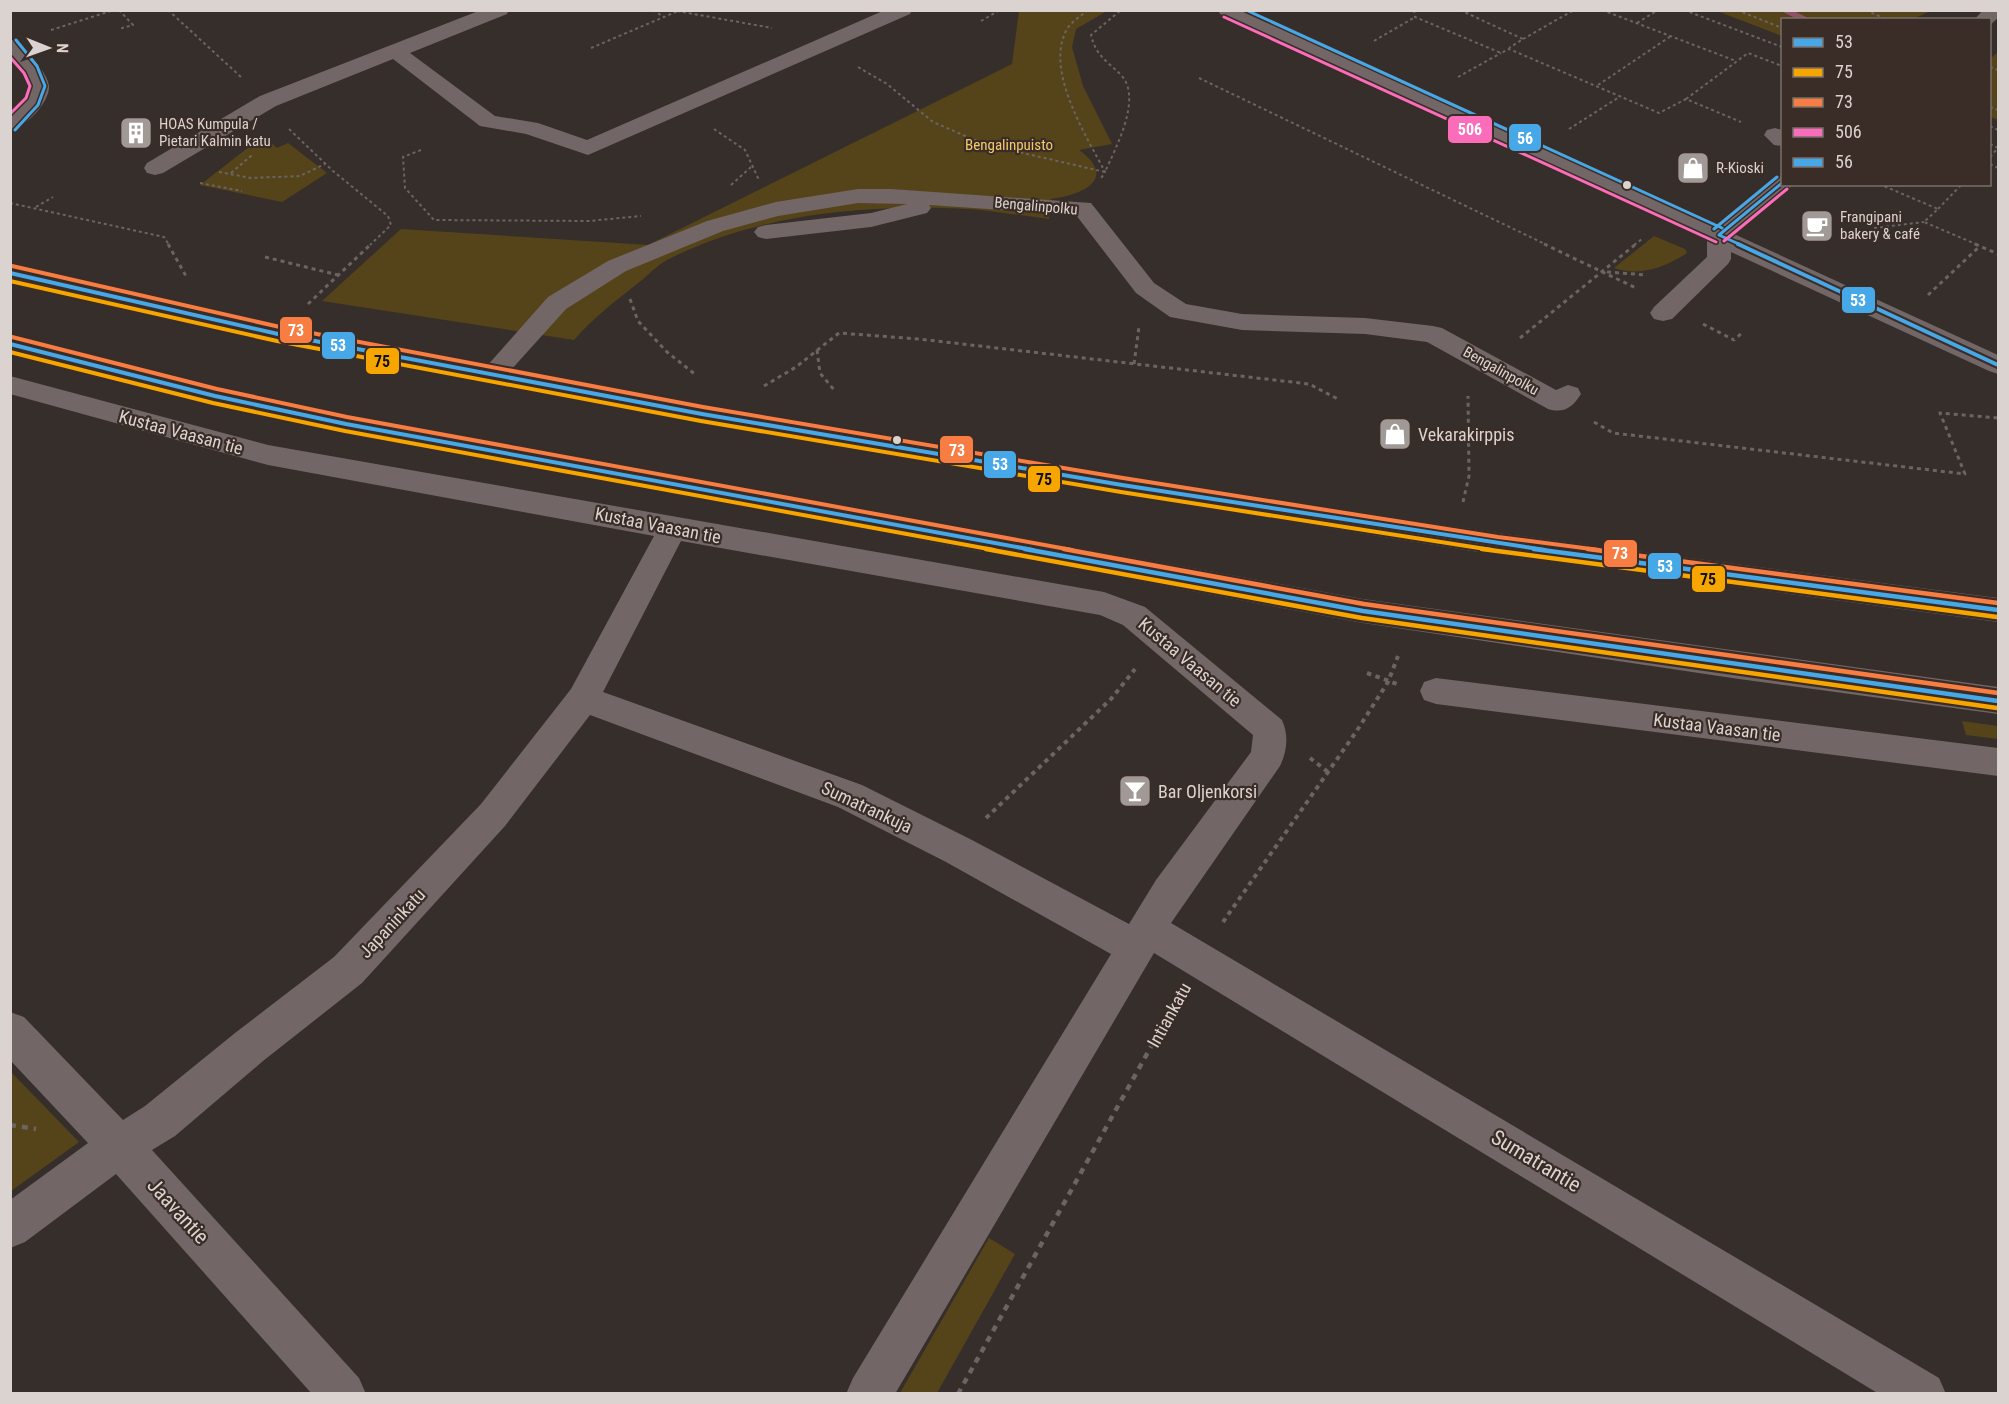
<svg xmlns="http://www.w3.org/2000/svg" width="2009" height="1404" font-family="'Roboto Condensed',sans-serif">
  <rect width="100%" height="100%" fill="#362e2b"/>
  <path fill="#55441a" d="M 1019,11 L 1107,11 L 1076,29 L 1072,47 L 1083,86 L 1112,144 L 1079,150 C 1118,178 1084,195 1051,199 L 1049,219 C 1023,216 995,211 968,209 C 868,204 762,213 671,258 C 660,263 651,272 642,280 C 618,299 594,317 574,340 L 322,301 L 401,229 L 648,245 L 1012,64 Z
    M 1717,11 L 1931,11 L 1913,19 L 1782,20 L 1782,36 Z
    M 1998,52 L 1998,120 L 1990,117 L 1990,59 Z
    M 263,136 L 277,148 L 288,143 L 327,173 L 282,202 L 200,185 Z
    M 1654,236 L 1685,249 L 1687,253 C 1666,267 1640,277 1614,268 Z
    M 1962,721 L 1998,726 L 1998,739 L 1966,735 Z
    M 11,1072 L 79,1142 L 11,1191 L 10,1191 Z
    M 989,1238 L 1015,1254 L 937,1393 L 900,1393 Z"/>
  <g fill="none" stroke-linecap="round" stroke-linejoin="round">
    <path fill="#8d5064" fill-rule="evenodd" d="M 1779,10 L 1792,10 L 1812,20 L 1799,20 Z"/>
    <path stroke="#6c6462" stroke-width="2" stroke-dasharray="3 3" stroke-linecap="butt" d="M 119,10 L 133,25 L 122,28 L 124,30
      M 168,10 L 241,77
      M 653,10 L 664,17
      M 1088,10 C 1081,16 1072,21 1067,29 C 1044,70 1086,135 1105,172 L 1100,180
      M 1414,10 L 1415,17 L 1501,53 L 1509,49 L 1659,113 L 1686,99 L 1741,122
      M 1460,10 L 1523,39 L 1509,48
      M 1602,10 L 1736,61
      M 1684,10 L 1782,47
      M 1737,10 L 1782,28
      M 1866,10 L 1887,20
      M 677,11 L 772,28
      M 981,21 L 1000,10
      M 1637,23 L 1658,10
      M 51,30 L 114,10
      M 1523,39 L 1574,10
      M 1374,41 L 1415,17
      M 591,48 L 678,11
      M 858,67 L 887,84 L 933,122 L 984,144 L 1105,172 C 1115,149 1143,98 1121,75 C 1106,60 1096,56 1091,35 L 1121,10
      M 1990,67 L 1998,70
      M 1458,77 L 1501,53
      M 1199,78 L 1547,245
      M 1598,85 L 1671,36
      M 1686,99 L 1748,53 L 1782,66
      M 1990,107 L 1998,110
      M 1990,126 L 1998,130
      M 289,129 L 333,171 L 388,216 L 391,225 L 370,245
      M 714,129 L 745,150 L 759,180
      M 1569,129 L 1621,96
      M 1990,144 L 1998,148
      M 421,150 L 403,157 L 405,188 L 434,220 L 589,221 L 641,216
      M 1990,157 L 1998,148
      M 1990,164 L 1998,168
      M 219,172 L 251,178 L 300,176 L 325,164
      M 231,173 L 252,155
      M 200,183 L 242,191
      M 1879,184 L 1938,209 L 1924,222 L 1978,245
      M 731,185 L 751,167
      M 10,203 L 164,237 L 169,245
      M 36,207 L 53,197
      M 1938,209 L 1962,184
      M 1874,228 L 1924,222
      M 1634,245 L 1642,239"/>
    <path stroke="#6c6462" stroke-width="3" stroke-dasharray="4 4" stroke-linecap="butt" d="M 168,244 L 186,276
      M 1544,244 L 1636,288
      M 1975,244 L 1998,254
      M 265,257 L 338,275
      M 1607,272 L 1647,275
      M 1928,295 L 1980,246
      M 630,299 L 638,321 L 667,352 L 696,375
      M 308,304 L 371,244
      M 1703,324 L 1734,340 L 1743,332
      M 1520,338 L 1636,244
      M 817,350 L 820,373 L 835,391
      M 1134,364 L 1139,327
      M 764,386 L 796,367 L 839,333 L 919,339 L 1309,384 L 1338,399
      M 1594,422 L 1613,433 L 1965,474 L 1940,413 L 1998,418
      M 1463,502 L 1469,476 L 1468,396"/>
    <path stroke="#6c6462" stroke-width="4" stroke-dasharray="4.5 4.5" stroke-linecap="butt" d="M 1367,673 L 1397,684
      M 1310,758 L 1328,772
      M 986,818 L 1111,699 L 1135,669
      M 1223,922 L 1356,732 L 1388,682 L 1398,656"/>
    <path stroke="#6c6462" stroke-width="4.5" stroke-dasharray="6 6" stroke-linecap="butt" d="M 10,1125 L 36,1129
      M 958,1394 L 1178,998"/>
    <path fill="#726666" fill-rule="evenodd" d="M 481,10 L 509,10 L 507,14 L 410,53 L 495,116 L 538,123 L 587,140 L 885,10 L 912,10 L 910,14 L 588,155 L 526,134 L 480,126 L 393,59 L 276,106 L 163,173 L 155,175 L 147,173 L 144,168 L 147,163 L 260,96 Z
      M 1218,10 L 1244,10 L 1716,226 L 1774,178 L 1782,176 L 1782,184 L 1792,184 L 1790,188 L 1734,234 L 1998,355 L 1998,374 L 1989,371 L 1731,252 L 1731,259 L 1728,264 L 1672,319 L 1663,321 L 1654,319 L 1650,313 L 1654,307 L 1707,257 L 1707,240 L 1220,14 Z
      M 1983,10 L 1998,10 L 1998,18 L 1990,25 L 1990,20 L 1974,20 Z
      M 10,39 C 22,42 48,73 49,86 C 50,102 25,128 10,131 L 10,113 L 23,99 L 28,86 L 22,71 L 10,58 Z
      M 1775,128 L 1782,130 L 1782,146 L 1774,145 L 1764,135 L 1767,130 Z
      M 858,189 L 891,189 L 1091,203 L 1154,283 L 1186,304 L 1242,314 L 1365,318 L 1433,326 L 1442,328 L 1556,390 L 1568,385 L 1578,388 L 1581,394 C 1573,407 1564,414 1548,409 L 1427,342 L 1365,334 L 1242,330 L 1170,317 L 1136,293 L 1076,215 L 929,205 L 931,208 L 927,213 L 871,227 L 766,239 L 758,237 L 754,232 L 758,227 L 766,225 L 871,213 L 907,204 L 858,203 L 778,216 L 723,231 L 626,271 L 566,309 L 500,382 L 491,385 L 482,382 L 478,376 L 548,297 L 608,261 L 707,221 L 776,202 Z
      M 10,376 L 268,445 L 1104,592 L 1145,607 L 1282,720 C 1289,735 1287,752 1280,766 L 1171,923 L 1939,1378 L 1946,1394 L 1879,1394 L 1154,953 L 895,1394 L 846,1394 L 853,1378 L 1111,954 L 946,862 L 838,807 L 590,715 L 505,826 L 362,983 L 263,1061 L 175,1136 L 152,1150 L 359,1378 L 366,1394 L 312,1394 L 116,1174 L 25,1242 L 10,1248 L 10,1200 L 88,1143 L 10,1060 L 10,1012 L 24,1017 L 123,1120 L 145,1106 L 235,1033 L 334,957 L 481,804 L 571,689 L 654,536 L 268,465 L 10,394 ZM 681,541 L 1100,615 L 1123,625 L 1253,735 L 1251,752 L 1156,880 L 1129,924 L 972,840 L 862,785 L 603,692 Z
      M 1436,678 L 1998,748 L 1998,776 L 1436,704 L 1424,700 L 1420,691 L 1424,682 Z"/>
    <path fill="#736665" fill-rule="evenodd" d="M 10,266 L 278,326 L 702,405 L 1122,475 L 1497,533 L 1998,598 L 1998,622 L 1497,555 L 1122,495 L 702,423 L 278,342 L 10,281 Z
      M 10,336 L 215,387 L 346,415 L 1363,599 L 1998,687 L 1998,714 L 1739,679 L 1363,623 L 346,433 L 215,405 L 10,353 Z"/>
    <g stroke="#3a2c27" stroke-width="6">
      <path id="bus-1-far2" d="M 1719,235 L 1741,245
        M 1719,235 L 1782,183"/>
    </g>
    <g stroke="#3a2c27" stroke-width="8">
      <path id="bus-1-far1" d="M 1738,244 L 1998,365
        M 10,273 L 278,334 L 702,414 L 1122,485 L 1545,550
        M 10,344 L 215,396 L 346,424 L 1033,550"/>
    </g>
    <g stroke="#3a2c27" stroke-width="9">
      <path id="bus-1" d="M 1025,549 L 1363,611 L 1998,701
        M 1534,549 L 1998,610"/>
    </g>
    <g stroke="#3a2c27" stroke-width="8">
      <path id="bus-2-far1" d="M 10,281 L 277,341 L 701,421 L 1121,492 L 1492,550
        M 10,352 L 213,403 L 345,431 L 994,550"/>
    </g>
    <g stroke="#3a2c27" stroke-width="9">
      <path id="bus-2" d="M 986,549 L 1362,618 L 1997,708
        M 1482,549 L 1997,617"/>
    </g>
    <g stroke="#3a2c27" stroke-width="8">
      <path id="bus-3-far1" d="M 12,266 L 280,327 L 703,407 L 1123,478 L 1498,537 L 1599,550
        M 12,337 L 217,389 L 347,417 L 1072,550"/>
    </g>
    <g stroke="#3a2c27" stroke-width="9">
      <path id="bus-3" d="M 1064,549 L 1364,604 L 1998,693
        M 1588,549 L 1998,603"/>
    </g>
    <g stroke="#3a2c27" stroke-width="6">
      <path id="bus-4" d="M 1224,17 L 1716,242
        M 10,57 L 24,73 L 30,86 L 26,98 L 10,114
        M 1724,241 L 1787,189"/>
    </g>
    <g stroke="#3a2c27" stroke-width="6">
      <path id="bus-5" d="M 1246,10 L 1722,228
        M 15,130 L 38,105 L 45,86 L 37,66 L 16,40
        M 1714,229 L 1777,177"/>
    </g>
    <use href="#bus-1-far2" stroke="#46a8e7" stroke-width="3"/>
    <use href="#bus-1-far1" stroke="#46a8e7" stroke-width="4"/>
    <use href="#bus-1" stroke="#46a8e7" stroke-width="4.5"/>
    <use href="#bus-2-far1" stroke="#f7a600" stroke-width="4"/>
    <use href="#bus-2" stroke="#f7a600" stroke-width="4.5"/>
    <use href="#bus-3-far1" stroke="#f77d43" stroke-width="4"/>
    <use href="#bus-3" stroke="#f77d43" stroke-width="4.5"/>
    <use href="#bus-4" stroke="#fb6dba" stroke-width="3"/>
    <use href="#bus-5" stroke="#46a8e7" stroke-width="3"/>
  </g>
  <defs>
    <g id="building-square" transform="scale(1.725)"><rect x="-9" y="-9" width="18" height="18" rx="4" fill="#a19996" stroke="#3a2c27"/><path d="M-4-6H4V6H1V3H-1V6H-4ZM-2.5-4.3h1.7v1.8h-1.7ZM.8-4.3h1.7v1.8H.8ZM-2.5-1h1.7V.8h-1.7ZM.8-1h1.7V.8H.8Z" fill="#fff"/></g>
    <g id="shop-square" transform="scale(1.725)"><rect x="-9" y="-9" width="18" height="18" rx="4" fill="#a19996" stroke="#3a2c27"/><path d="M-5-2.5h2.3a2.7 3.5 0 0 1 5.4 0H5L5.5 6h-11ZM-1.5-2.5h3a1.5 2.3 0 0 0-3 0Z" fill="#fff"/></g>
    <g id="cafe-square" transform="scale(1.725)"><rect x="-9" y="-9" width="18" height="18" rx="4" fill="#a19996" stroke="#3a2c27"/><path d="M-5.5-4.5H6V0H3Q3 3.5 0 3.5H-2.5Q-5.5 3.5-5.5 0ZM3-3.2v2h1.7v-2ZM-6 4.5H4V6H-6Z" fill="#fff"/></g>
    <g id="bar-square" transform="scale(1.725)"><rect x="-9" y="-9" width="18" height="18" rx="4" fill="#a19996" stroke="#3a2c27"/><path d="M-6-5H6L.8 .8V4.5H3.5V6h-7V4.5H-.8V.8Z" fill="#fff"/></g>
  </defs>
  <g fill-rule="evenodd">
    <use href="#building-square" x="136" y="133"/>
    <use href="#shop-square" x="1693" y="168"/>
    <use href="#cafe-square" x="1817" y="226"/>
    <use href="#shop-square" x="1395" y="434"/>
    <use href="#bar-square" x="1135" y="791"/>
  </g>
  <g fill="#dbd3cf" stroke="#3a2c27" stroke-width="2">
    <circle cx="1627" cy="185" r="5"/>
    <circle cx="897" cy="440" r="5"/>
  </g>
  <g text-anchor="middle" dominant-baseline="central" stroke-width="4.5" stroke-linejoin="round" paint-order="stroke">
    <g font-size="15" fill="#dbd3cf" stroke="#3a2c27" text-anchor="start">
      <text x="159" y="124">HOAS Kumpula /<tspan x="159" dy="17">Pietari Kalmin katu</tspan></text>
      <text x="1716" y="168">R-Kioski</text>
      <text x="1840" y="217">Frangipani<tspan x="1840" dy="17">bakery &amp; café</tspan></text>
    </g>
    <g font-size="15" fill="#f3ca6b" stroke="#3a2c27">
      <text x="1009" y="145">Bengalinpuisto</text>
    </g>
    <g font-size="15" fill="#dbd3cf" stroke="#3a2c27">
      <text transform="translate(1036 206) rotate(5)">Bengalinpolku</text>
      <text transform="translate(1501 371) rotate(29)">Bengalinpolku</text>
    </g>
    <g font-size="18" fill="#dbd3cf" stroke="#3a2c27">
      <text transform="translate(181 432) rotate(15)">Kustaa Vaasan tie</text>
      <text transform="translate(658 525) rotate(11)">Kustaa Vaasan tie</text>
      <text transform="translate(1190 662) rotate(40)">Kustaa Vaasan tie</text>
      <text transform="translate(1717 727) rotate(7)">Kustaa Vaasan tie</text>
      <text transform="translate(867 807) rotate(25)">Sumatrankuja</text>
      <text transform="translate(392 923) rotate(-47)">Japaninkatu</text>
      <text transform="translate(1169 1015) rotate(-61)">Intiankatu</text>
    </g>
    <g font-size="18" fill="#dbd3cf" stroke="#3a2c27" text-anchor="start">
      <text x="1418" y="434">Vekarakirppis</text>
      <text x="1158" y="791">Bar Oljenkorsi</text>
    </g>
    <g font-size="21" fill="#dbd3cf" stroke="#3a2c27">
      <text transform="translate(1536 1161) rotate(31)">Sumatrantie</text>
      <text transform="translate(178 1211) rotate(48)">Jaavantie</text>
    </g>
  </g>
  <g stroke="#3a2c27" stroke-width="2">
    <rect x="1447" y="115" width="46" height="29" rx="6" fill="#fb6dba"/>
    <rect x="1508" y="123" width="34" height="29" rx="6" fill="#46a8e7"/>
    <rect x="1841" y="286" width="35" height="28" rx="6" fill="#46a8e7"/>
    <rect x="279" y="316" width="34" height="28" rx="6" fill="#f77d43"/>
    <rect x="321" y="331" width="35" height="29" rx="6" fill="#46a8e7"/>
    <rect x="365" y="347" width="35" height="28" rx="6" fill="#f7a600"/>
    <rect x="939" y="435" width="35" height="29" rx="6" fill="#f77d43"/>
    <rect x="983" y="450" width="34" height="29" rx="6" fill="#46a8e7"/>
    <rect x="1027" y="465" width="34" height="28" rx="6" fill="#f7a600"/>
    <rect x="1603" y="539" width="35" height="29" rx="6" fill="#f77d43"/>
    <rect x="1647" y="552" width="35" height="28" rx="6" fill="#46a8e7"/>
    <rect x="1691" y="565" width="35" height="28" rx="6" fill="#f7a600"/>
  </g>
  <g font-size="16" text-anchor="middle" font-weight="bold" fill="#fff">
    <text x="1470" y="135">506</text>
    <text x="1525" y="144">56</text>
    <text x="1858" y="306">53</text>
    <text x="296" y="336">73</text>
    <text x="338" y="351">53</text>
    <text x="957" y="456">73</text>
    <text x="1000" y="470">53</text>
    <text x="1620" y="559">73</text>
    <text x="1665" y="572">53</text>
  </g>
  <g font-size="16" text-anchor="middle" font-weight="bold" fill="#111">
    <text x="382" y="367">75</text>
    <text x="1044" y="485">75</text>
    <text x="1708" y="585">75</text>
  </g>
  <rect width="2009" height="1404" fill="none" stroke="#dbd3cf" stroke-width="24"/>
  <rect x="1781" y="18" width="210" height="168" fill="#3a2c27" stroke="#7a6f6a" stroke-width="1.5"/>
  <rect x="1793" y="38" width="30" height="9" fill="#46a8e7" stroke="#7a6f6a" stroke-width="1.5"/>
  <text x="1835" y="48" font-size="18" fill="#dbd3cf">53</text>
  <rect x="1793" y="68" width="30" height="9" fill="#f7a600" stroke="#7a6f6a" stroke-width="1.5"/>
  <text x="1835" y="78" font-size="18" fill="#dbd3cf">75</text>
  <rect x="1793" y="98" width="30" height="9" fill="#f77d43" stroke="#7a6f6a" stroke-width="1.5"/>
  <text x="1835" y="108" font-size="18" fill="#dbd3cf">73</text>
  <rect x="1793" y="128" width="30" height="9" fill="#fb6dba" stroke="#7a6f6a" stroke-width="1.5"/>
  <text x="1835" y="138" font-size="18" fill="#dbd3cf">506</text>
  <rect x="1793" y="158" width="30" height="9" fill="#46a8e7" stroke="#7a6f6a" stroke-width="1.5"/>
  <text x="1835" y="168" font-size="18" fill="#dbd3cf">56</text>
  <g transform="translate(48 48) rotate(91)" stroke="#3a2c27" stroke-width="4.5" paint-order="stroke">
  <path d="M0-4.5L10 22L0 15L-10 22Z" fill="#dbd3cf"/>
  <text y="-9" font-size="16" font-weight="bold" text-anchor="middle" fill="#dbd3cf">N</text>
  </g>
</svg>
